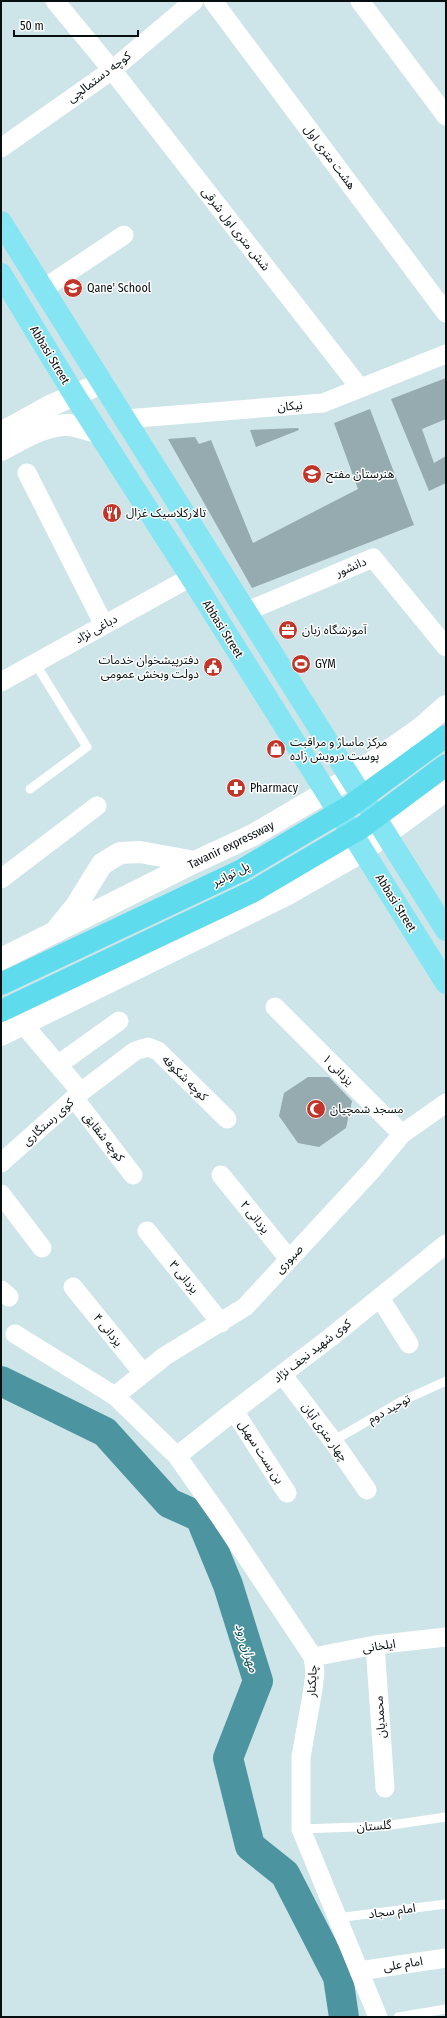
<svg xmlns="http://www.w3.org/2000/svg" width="447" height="2018" font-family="'Fira Sans Condensed','Noto Sans Arabic',sans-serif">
  <rect width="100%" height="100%" fill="#cde4e8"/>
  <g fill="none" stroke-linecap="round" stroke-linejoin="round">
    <path stroke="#4c95a0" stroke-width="30" d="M 1,1381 L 105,1432 L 169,1503 L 200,1517 L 228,1585 L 258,1681 L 228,1758 L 250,1846 L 285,1874 L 338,1977 L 344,2017"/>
  </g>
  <path fill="#95abaf" d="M 446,378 L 446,419 L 422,429 L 434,463 L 446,456 L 446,483 L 429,491 L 391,399 Z
    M 370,409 L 414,525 L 252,588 L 168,439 L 195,437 L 199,444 L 211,440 L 253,543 L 358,489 L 334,423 Z
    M 298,428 L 299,430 L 256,447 L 250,430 Z
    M 308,1077 L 329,1077 L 352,1101 L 346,1128 L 319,1147 L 298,1143 L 279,1116 L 284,1093 Z"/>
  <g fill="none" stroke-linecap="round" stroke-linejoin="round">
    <path stroke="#fff" stroke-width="9" d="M 30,789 L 87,747 L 35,663
      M 333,1441 L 402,1401 L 446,1381
      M 301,1829 L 385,1826 L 446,1817
      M 337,1918 L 446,1904
      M 398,2017 L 446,2009"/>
    <path stroke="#fff" stroke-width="19" d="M 55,1 L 112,70 L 360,388
      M 213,1 L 446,313
      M 360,1 L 446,116
      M 1,148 L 112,70 L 194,1
      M 43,289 L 124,235
      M 125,419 L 323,403 L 446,354
      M 27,473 L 104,625
      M 245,612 L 373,558 L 446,647
      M 1,682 L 191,577
      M 1,879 L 97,806
      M 275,1007 L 402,1134
      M 23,1024 L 81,1092
      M 59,1064 L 119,1021
      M 74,1098 L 133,1175
      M 1,1163 L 81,1092 L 135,1051 L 148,1047 L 158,1051 L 227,1119
      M 221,1175 L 289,1259
      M 1,1194 L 42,1248
      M 147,1231 L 221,1323
      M 73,1287 L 143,1373
      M 1,1290 L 9,1297
      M 380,1298 L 409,1344
      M 15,1334 L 115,1396 L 177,1456 L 220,1517 L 313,1657 L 315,1672 L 313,1689 L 301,1757 L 301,1829 L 378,2017
      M 282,1374 L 333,1441 L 367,1490
      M 115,1396 L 165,1356 L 245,1307 L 372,1170 L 402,1134 L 446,1103
      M 234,1411 L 287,1493
      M 177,1456 L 234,1411 L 331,1337 L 446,1244
      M 375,1645 L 385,1788
      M 313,1657 L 375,1645 L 446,1637
      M 359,1971 L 446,1958"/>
    <path stroke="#fff" stroke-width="22" d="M 58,928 L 76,906 L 102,864 L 120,853 L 140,852 L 195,862
      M 1,959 L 195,862 L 253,835 L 350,778 L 421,728 L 446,706
      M 1,1035 L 286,895 L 363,851 L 446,790"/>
    <path stroke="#fff" stroke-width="22" d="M 1,433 L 52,405 L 102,383
      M 1,450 C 21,440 45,424 68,425 C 79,426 89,430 99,433"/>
    <path stroke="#86e5f2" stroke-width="22" d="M 1,222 L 446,930
      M 1,274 L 75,396 L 191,577 L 446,983"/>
    <path stroke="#5edcee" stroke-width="22" d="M 1,984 L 240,871 L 350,806 L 446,736
      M 1,1011 L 252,892 L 364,826 L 446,765"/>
  </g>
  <defs>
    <g id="school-disc" transform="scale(1)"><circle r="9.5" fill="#c23529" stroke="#fff"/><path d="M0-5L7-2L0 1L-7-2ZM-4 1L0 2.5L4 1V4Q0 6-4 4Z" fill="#fff"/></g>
    <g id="restaurant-disc" transform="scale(1)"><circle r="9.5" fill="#c23529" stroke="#fff"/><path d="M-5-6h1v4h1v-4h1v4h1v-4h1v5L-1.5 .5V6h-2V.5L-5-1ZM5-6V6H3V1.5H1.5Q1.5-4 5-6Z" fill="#fff"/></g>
    <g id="office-disc" transform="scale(1)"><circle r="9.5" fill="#c23529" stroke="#fff"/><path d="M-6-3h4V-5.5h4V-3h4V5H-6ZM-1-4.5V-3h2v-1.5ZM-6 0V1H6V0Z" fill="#fff"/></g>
    <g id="stadium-disc" transform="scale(1)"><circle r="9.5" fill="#c23529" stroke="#fff"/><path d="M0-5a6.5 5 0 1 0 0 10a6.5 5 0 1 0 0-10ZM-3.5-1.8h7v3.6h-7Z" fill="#fff"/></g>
    <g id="civic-disc" transform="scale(1)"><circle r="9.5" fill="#c23529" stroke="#fff"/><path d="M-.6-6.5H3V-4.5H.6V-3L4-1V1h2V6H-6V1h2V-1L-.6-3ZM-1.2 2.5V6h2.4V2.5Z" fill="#fff"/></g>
    <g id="shop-disc" transform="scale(1)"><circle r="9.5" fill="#c23529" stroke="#fff"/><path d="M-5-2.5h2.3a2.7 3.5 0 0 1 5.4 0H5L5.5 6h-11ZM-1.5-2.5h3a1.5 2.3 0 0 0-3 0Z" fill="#fff"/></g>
    <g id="pharmacy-disc" transform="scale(1)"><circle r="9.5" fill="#c23529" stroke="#fff"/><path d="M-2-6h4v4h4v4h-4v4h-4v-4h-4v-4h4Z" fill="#fff"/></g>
    <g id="mosque-disc" transform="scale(1)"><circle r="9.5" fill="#c23529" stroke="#fff"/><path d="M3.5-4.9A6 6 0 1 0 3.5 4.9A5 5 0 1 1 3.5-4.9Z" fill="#fff"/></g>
  </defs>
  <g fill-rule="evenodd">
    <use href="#school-disc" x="73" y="288"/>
    <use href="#school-disc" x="312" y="474"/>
    <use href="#restaurant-disc" x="112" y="513"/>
    <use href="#office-disc" x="288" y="630"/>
    <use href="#stadium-disc" x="301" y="664"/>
    <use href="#civic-disc" x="213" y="667"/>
    <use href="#shop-disc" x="276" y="749"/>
    <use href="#pharmacy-disc" x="236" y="788"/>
    <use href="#mosque-disc" x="316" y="1109"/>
  </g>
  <g text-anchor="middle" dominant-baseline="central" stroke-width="3" stroke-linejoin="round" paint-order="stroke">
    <g font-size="12" fill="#070f10" stroke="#fff">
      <text transform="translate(99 77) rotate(-37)">کوچه دستمالچی</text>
      <text transform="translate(330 157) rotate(53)">هشت متری اول</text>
      <text transform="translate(236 229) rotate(52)">شش متری اول شرقی</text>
      <text transform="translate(50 355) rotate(59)">Abbasi Street</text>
      <text transform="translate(290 406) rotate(-5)">نیکان</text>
      <text transform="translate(351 567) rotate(-23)">دانشور</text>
      <text transform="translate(96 629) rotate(-29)">دباغی نژاد</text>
      <text transform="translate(223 629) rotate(58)">Abbasi Street</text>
      <text transform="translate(231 845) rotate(-26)">Tavanir expressway</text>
      <text transform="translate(231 874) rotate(-27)">پل توانیر</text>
      <text transform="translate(396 903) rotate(58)">Abbasi Street</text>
      <text transform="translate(338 1070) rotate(45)">یزدانی ۱</text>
      <text transform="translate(185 1078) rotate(45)">کوچه شکوفه</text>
      <text transform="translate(48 1122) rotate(-42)">کوی رستگاری</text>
      <text transform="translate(104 1137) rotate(52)">کوچه شقایق</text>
      <text transform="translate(255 1217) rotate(51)">یزدانی ۲</text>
      <text transform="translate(289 1259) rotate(-47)">صبوری</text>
      <text transform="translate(184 1277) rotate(51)">یزدانی ۳</text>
      <text transform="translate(108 1330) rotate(51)">یزدانی ۴</text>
      <text transform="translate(312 1351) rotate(-38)">کوی شهید نجف نژاد</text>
      <text transform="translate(389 1409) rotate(-29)">توحید دوم</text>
      <text transform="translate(325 1432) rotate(54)">چهار متری آبان</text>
      <text transform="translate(261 1452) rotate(57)">بن بست سهبل</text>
      <text transform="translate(379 1646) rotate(-8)">ایلخانی</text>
      <text transform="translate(312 1681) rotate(-87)">چایکنار</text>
      <text transform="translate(380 1717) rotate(-94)">محمدیان</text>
      <text transform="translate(374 1826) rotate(-4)">گلستان</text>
      <text transform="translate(392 1911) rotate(-8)">امام سجاد</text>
      <text transform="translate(403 1964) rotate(-9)">امام علی</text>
    </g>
    <g font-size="12" fill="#070f10" stroke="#fff" text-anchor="start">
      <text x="87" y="288">Qane' School</text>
      <text x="326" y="474">هنرستان مفتح</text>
      <text x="126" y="513">تالارکلاسیک غزال</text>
      <text x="302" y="630">آموزشگاه زبان</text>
      <text x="199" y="660" text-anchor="end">دفترپیشخوان خدمات<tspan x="199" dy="14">دولت وبخش عمومی</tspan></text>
      <text x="315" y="664">GYM</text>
      <text x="290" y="742">مرکز ماساژ و مراقبت<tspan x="290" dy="14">پوست درویش زاده</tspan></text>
      <text x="250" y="788">Pharmacy</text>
      <text x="330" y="1109">مسجد شمچیان</text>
    </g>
    <g font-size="13" font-style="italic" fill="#084c55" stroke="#fff">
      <text transform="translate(247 1648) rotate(73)">مهران رود</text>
    </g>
  </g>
  <rect width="447" height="2018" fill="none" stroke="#070f10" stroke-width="4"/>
  <path d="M14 30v6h124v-6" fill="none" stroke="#070f10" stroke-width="2"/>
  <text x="20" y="30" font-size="12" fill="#070f10" stroke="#ffffff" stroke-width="3" paint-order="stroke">50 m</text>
</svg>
